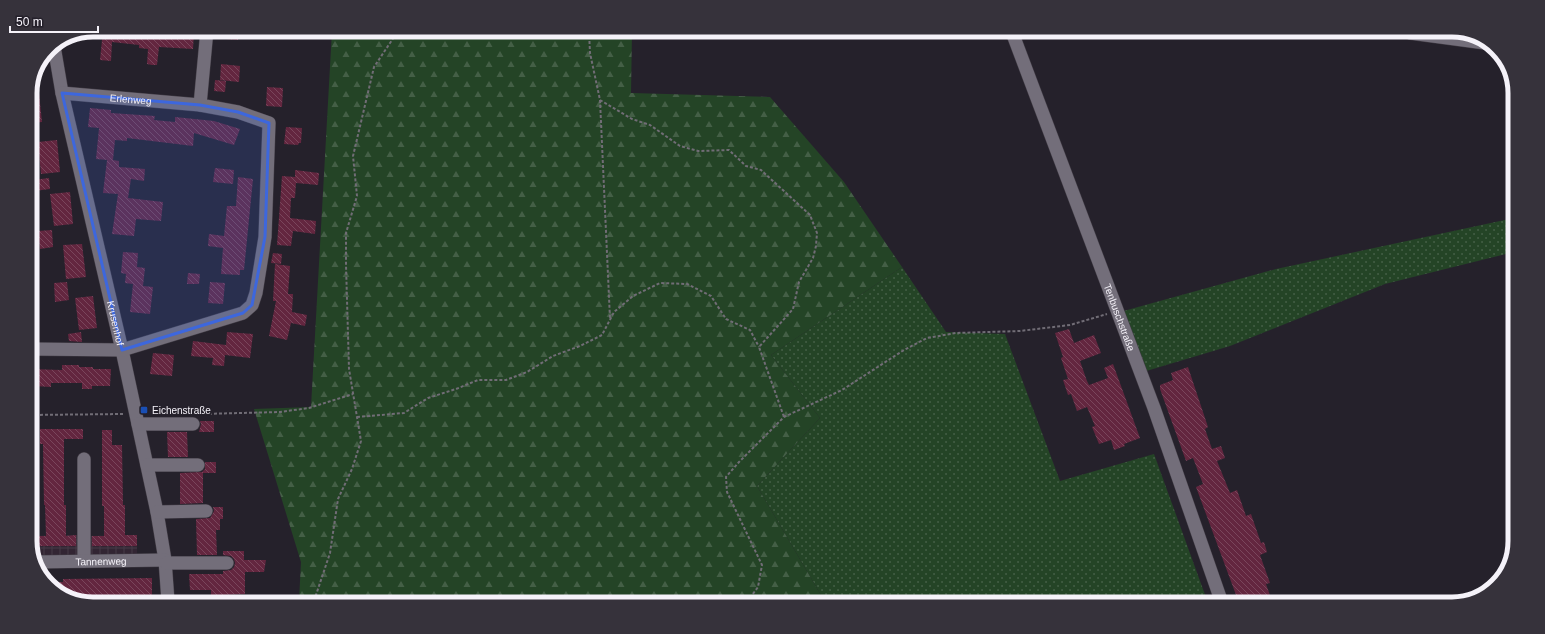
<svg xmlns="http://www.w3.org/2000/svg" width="1545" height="634" font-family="Arial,sans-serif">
  <defs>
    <pattern id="industrial-grid" width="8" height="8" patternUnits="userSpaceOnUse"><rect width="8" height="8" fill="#322533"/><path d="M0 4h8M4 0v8" fill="none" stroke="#463a47"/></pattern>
    <pattern id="green-dots" width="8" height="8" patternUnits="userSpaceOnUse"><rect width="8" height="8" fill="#244426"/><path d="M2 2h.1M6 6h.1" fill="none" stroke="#445f46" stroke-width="1.8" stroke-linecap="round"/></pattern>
    <pattern id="forest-firs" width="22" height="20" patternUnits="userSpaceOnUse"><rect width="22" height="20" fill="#244426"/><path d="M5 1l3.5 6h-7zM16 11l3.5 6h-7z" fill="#445f46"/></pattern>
    <pattern id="building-back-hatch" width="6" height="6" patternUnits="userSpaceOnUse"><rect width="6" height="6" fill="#63263f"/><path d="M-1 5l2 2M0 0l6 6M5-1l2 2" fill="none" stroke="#7a465c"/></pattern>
  </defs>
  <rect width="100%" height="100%" fill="#25212b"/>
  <path fill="url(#industrial-grid)" d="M 79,535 L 78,555 L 34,556 L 30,545 L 30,536 Z
    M 137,535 L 137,556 L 94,556 L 89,554 L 86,536 Z"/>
  <path fill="url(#green-dots)" d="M 1514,218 L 1514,252 L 1385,284 L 1230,346 L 1143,372 L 1120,312 L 1276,269 Z
    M 902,267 L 946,332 L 1005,334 L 1060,481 L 1154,454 L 1208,603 L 825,602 L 757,486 L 820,418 L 771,355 Z"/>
  <path fill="url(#forest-firs)" d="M 332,31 L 632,31 L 631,93 L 770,97 L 844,182 L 902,267 L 771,355 L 820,418 L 757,486 L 825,602 L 299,601 L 301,562 L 254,409 L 311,407 Z"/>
  <path fill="url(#building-back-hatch)" d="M 103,30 L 162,30 L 194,33 L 193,49 L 159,47 L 157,65 L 152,65 L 147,64 L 148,49 L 139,48 L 139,45 L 112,42 L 111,61 L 100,60 Z
    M 215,30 L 239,30 L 238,40 L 214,38 Z
    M 221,64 L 240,66 L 239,82 L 220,80 Z
    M 37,74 L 42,122 L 30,123 L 30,89 Z
    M 215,80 L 226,81 L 225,92 L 214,91 Z
    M 267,87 L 283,88 L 282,107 L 266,106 Z
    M 90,108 L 111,110 L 111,113 L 155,116 L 154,120 L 175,122 L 175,117 L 214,121 L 240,129 L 234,145 L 194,133 L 193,146 L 127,138 L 127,141 L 115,140 L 113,160 L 119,161 L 119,167 L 145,169 L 144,181 L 131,179 L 128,198 L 163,202 L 161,221 L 136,219 L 134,236 L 112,234 L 118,194 L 103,193 L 107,160 L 96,159 L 99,128 L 88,127 Z
    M 286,127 L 302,128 L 301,143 L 299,143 L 298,145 L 284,144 Z
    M 57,140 L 60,172 L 41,174 L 38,142 Z
    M 215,168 L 234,170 L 233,184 L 213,182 Z
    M 295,170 L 319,173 L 318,185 L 296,183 L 295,198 L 291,198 L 290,218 L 316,221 L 315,234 L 293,231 L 291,246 L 277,245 L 282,176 L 295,177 Z
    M 238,177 L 253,179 L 244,270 L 240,270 L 240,275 L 221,274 L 223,248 L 208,246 L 209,234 L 224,236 L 227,206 L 236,206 Z
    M 49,178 L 50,189 L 34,191 L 33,180 Z
    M 70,192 L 73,224 L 54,226 L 50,194 Z
    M 52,230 L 53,247 L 40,249 L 38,231 Z
    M 82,244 L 86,277 L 66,279 L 63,245 Z
    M 123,252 L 138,253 L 137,267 L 145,268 L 143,286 L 153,287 L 150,314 L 130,312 L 133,284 L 125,283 L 126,274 L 121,273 Z
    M 273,253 L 282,254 L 281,264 L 271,263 Z
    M 275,264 L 290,266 L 288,294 L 293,294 L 292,312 L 307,315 L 305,326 L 291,323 L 287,340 L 269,336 L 276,301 L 273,301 Z
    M 188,273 L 200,274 L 199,284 L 187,284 Z
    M 67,282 L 69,300 L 55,302 L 54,283 Z
    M 210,282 L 225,283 L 223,304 L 208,303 Z
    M 93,296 L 97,328 L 79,330 L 75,298 Z
    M 1069,329 L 1074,343 L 1094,335 L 1101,353 L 1080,361 L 1087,381 L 1089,385 L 1108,378 L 1104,368 L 1113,364 L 1140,438 L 1124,444 L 1125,446 L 1114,450 L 1111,440 L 1099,444 L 1092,427 L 1095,426 L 1087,407 L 1077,411 L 1071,394 L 1068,395 L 1063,380 L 1068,379 L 1061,358 L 1063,357 L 1055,333 Z
    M 81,332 L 82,342 L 69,341 L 68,334 Z
    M 227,332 L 253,334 L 250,358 L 225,355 L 224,366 L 212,365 L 213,358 L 191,356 L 193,341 L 226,345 Z
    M 153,353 L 174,355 L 172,376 L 150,374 Z
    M 62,365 L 79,365 L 79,367 L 93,367 L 93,369 L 111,369 L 110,386 L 92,386 L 92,389 L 82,389 L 82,383 L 51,383 L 51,387 L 33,386 L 33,383 L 30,383 L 30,369 L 62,370 Z
    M 1188,367 L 1208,427 L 1205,429 L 1212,449 L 1221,446 L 1225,458 L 1217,461 L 1230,493 L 1237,490 L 1246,516 L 1251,514 L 1261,543 L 1264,542 L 1267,552 L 1260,555 L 1270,583 L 1266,584 L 1273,604 L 1239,603 L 1196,487 L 1203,484 L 1193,458 L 1186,461 L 1160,389 L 1160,385 L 1173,380 L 1171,373 Z
    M 200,421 L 214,421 L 214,432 L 199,432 L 201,424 Z
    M 40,429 L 83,429 L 83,439 L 64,439 L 64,505 L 66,505 L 66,536 L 76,535 L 76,546 L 33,546 L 33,536 L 46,536 L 45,505 L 44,505 L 43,444 L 40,444 Z
    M 102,430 L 112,430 L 112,445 L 122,445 L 123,505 L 125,505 L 125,535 L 137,535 L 137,546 L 92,546 L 92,536 L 104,536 L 104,506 L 102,506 Z
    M 167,432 L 187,432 L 188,457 L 168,457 Z
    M 205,462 L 216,462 L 216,473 L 203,473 L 203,503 L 180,504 L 180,473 L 202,472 L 205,469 Z
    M 213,507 L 223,507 L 223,519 L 220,519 L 220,530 L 216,530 L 217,555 L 197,555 L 196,519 L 210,518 L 214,511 Z
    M 223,551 L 244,551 L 244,560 L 266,560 L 264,572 L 245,572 L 245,594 L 223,595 L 223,598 L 211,598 L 211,590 L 190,590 L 189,574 L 223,574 L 223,571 L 231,570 L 234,567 L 235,563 L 234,559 L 231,556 L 223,555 Z
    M 152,578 L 152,596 L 129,596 L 129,601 L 117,601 L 117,595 L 97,595 L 97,601 L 83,601 L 83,596 L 66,596 L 47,582 L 63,582 L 63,579 Z"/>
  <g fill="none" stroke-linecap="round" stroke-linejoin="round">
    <g stroke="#423d46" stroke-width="14">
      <g id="minor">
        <path id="s1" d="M 1012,32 L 1154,408 L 1222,603"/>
        <path d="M 1410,33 L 1485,43"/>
        <path id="s2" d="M 54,46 L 62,93 L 122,350 L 157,512 L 165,560 L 168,601"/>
        <path id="s3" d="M 62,93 L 200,105"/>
        <path d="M 30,349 L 122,350 L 243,313 L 252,305 L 256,293 L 265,237 L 269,123 L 238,112 L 200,105 L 207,30"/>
        <path d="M 138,424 L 193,424"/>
        <path d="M 84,459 L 84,561"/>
        <path d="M 147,465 L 198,465"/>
        <path d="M 157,512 L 206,511"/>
        <path id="s4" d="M 36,562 L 165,560"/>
        <path d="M 166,563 L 227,563"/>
      </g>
    </g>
    <path stroke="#716d76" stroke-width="2" stroke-dasharray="3 2" stroke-linecap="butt" d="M 589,31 L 590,53 L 600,100 L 632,119 L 650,125 L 680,146 L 698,151 L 729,150 L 746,166 L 761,170 L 810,215 L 817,233 L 816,246 L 813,258 L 799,282 L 793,309 L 759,347 L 784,417
      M 600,100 L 610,319
      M 199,414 L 280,412 L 309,408 L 353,394
      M 30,415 L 123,414
      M 357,417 L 404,413 L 428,398 L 456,389 L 478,380 L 506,380 L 527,372 L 553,356 L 580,346 L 602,335 L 614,312 L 633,296 L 660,283 L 687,284 L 711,296 L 726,319 L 750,330 L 759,347
      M 314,601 L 330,553 L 338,499 L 352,469 L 361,441 L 349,369 L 346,265 L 346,233 L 357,196 L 353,156 L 374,67 L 398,31
      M 747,602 L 758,587 L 762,565 L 727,492 L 726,477 L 739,462 L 784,417 L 842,390 L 904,350 L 927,338 L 956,333 L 1020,331 L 1070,325 L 1107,314"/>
    <use href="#minor" stroke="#736e7a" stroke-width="13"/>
  </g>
  <path fill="#3d67dd" fill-opacity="0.2" stroke="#3d67dd" stroke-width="3" stroke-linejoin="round" d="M 62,93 L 200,105 L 238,112 L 269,123 L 265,237 L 252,305 L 243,313 L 122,350 Z"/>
  <rect fill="#1a4fb4" stroke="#25212b" stroke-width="1.5" x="140" y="406" width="8" height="8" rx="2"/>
  <g text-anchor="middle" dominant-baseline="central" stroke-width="3.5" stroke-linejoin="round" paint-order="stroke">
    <g font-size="10" fill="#f5f2f9" stroke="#25212b">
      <text stroke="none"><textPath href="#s3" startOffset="69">Erlenweg</textPath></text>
      <text stroke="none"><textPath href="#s1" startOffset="305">Tenbuschstraße</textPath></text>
      <text stroke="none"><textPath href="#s2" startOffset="284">Krusenhof</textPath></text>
      <text stroke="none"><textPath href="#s4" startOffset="65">Tannenweg</textPath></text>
    </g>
    <g font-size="10" fill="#f5f2f9" stroke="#25212b" text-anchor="start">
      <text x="152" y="410">Eichenstraße</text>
    </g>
  </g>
  <path d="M0 0H1545V634H0ZM93 37H1452A56 56 0 0 1 1508 93V541A56 56 0 0 1 1452 597H93A56 56 0 0 1 37 541V93A56 56 0 0 1 93 37Z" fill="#36323b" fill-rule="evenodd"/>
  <path fill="none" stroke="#f5f2f9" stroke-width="5" d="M93 37H1452A56 56 0 0 1 1508 93V541A56 56 0 0 1 1452 597H93A56 56 0 0 1 37 541V93A56 56 0 0 1 93 37Z"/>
  <path d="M10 26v6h88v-6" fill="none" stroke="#f5f2f9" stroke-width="2"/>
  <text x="16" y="26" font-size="12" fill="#f5f2f9" stroke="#25212b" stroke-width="3" paint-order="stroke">50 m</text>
</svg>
